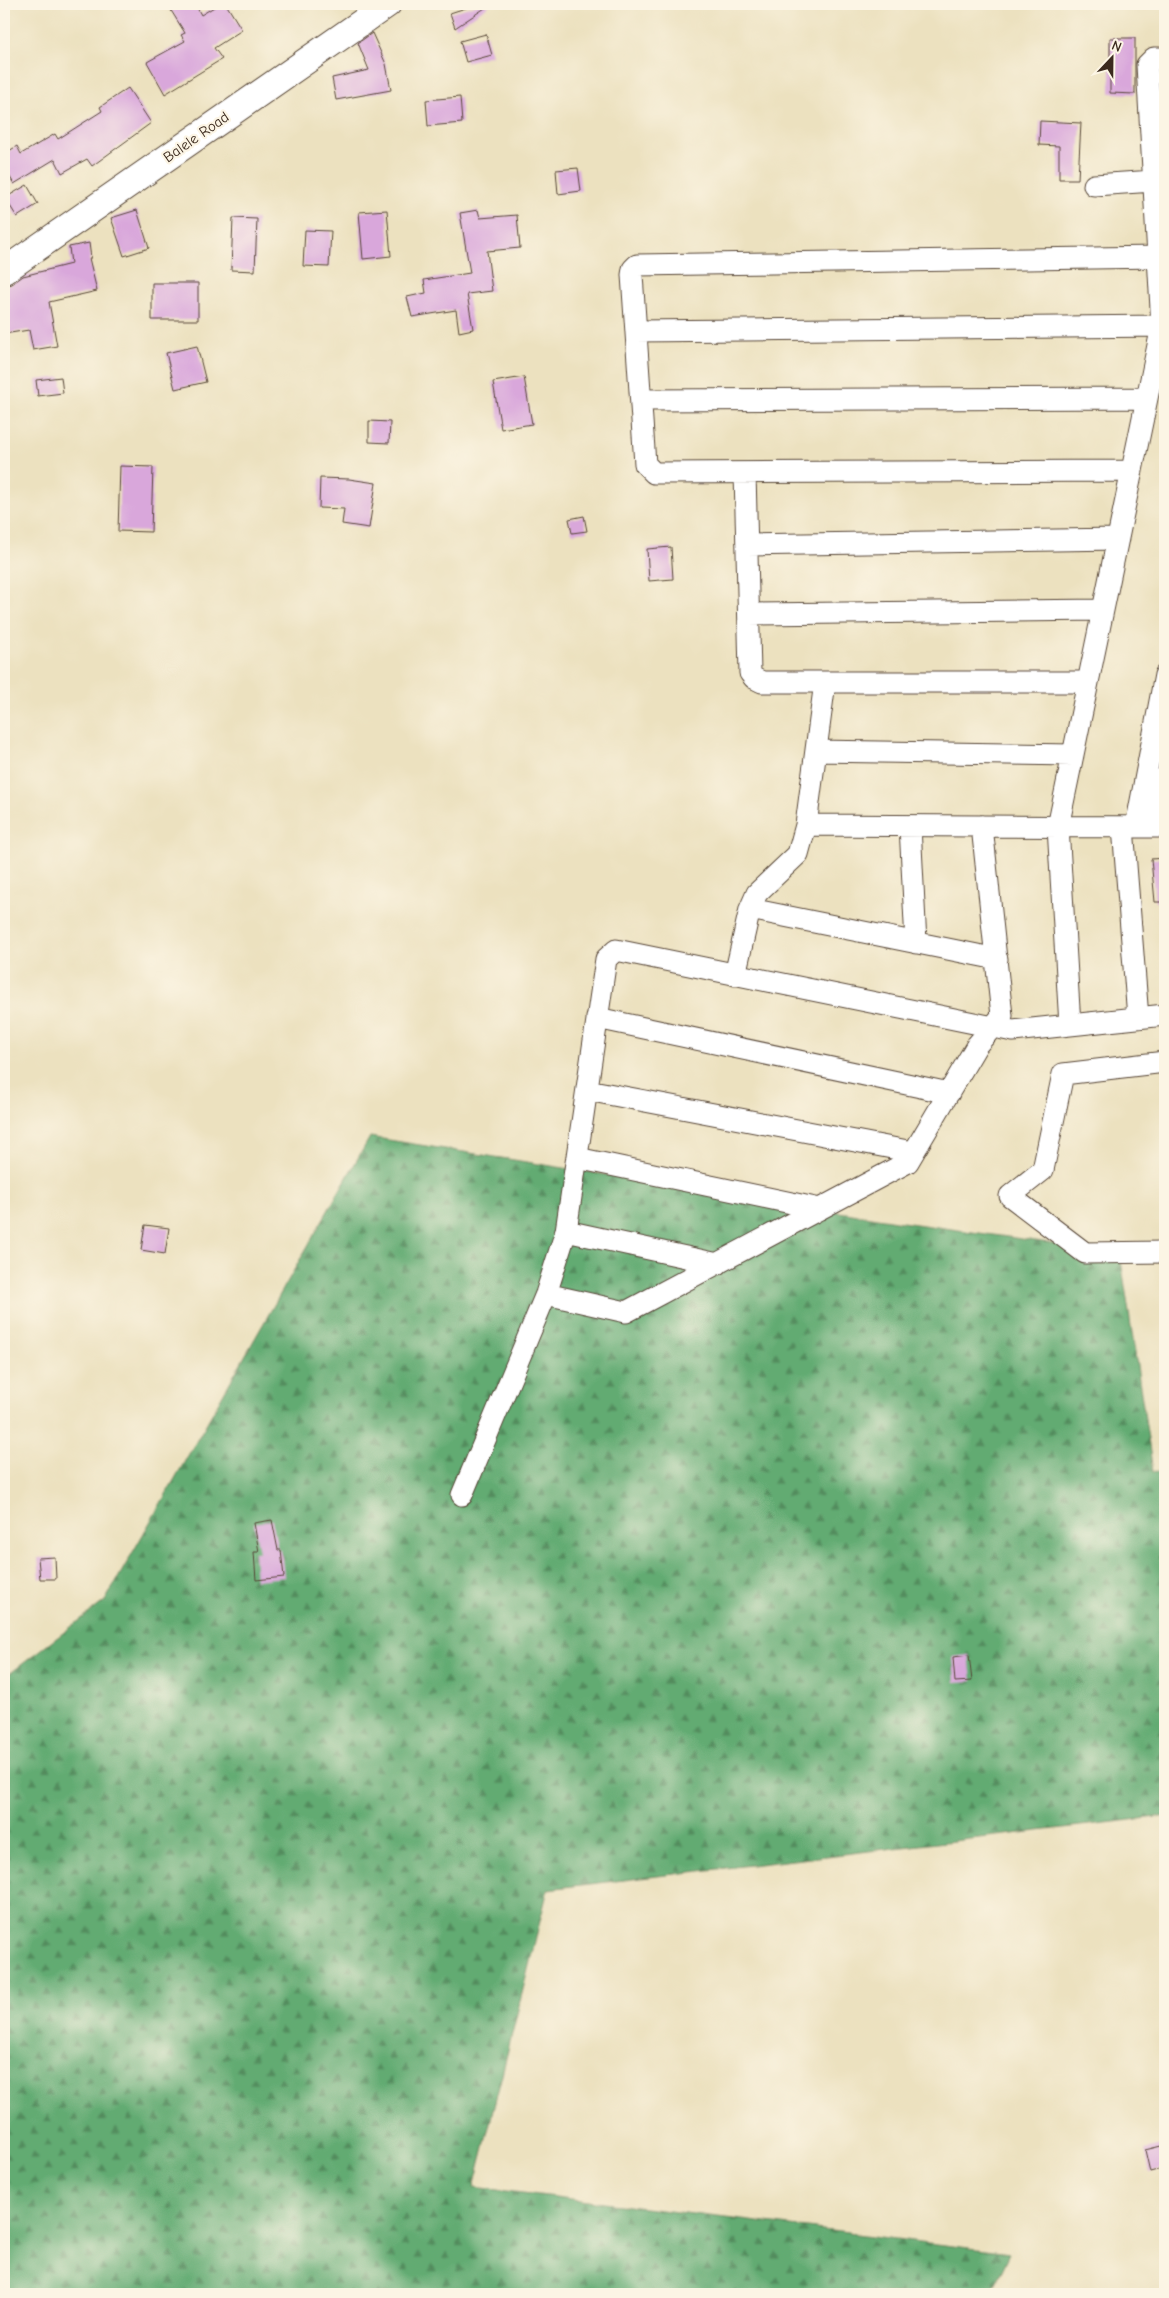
<svg xmlns="http://www.w3.org/2000/svg" width="1169" height="2298" font-family="'Comic Neue',sans-serif">
  <defs>
    <pattern id="forest-firs" width="22" height="20" patternUnits="userSpaceOnUse" patternTransform="scale(1.25)"><rect width="22" height="20" fill="#62ab72"/><path d="M5 1l3.5 6h-7zM16 11l3.5 6h-7z" fill="#528b5d"/></pattern>
  </defs>
  <rect width="100%" height="100%" fill="#fcf5e5"/>
  <filter id="ink" filterUnits="userSpaceOnUse"><feTurbulence type="fractalNoise" baseFrequency=".02" numOctaves="2"/><feDisplacementMap in="SourceGraphic" scale="10" xChannelSelector="R" yChannelSelector="G"/><feConvolveMatrix kernelMatrix="1 2 1 2 8 2 1 2 1" color-interpolation-filters="sRGB"/></filter>
  <filter id="wash" filterUnits="userSpaceOnUse"><feTurbulence type="fractalNoise" baseFrequency=".0096" numOctaves="4" result="noise"/><feDisplacementMap in="SourceGraphic" scale="20" xChannelSelector="R" yChannelSelector="G"/><feGaussianBlur stdDeviation="1.12" result="paint"/><feColorMatrix in="noise" values="0 0 0 0 0 0 0 0 0 0 0 0 0 0 0 0 0 1.4 0 .05"/><feComposite in="paint" operator="in"/></filter>
  <g filter="url(#wash)">
    <rect width="100%" height="100%" fill="#ece1bf"/>
    <path fill="url(#forest-firs)" stroke="#4e6a48" d="M 370,1137 L 902,1222 L 1120,1253 L 1153,1472 L 1165,1473 L 1165,1816 L 548,1889 L 474,2187 L 1010,2253 L 991,2294 L 4,2294 L 4,1678 L 105,1601 Z"/>
    <g id="blocks">
      <path fill="#d9a7db" d="M 167,4 L 195,4 L 201,15 L 219,4 L 226,4 L 242,30 L 214,48 L 222,59 L 165,94 L 147,62 L 185,41 L 181,35 L 185,33 Z
        M 478,4 L 491,4 L 455,28 L 450,13 Z
        M 372,33 L 386,64 L 391,90 L 336,100 L 332,78 L 369,70 L 358,43 Z
        M 486,34 L 492,55 L 466,62 L 460,41 Z
        M 1110,38 L 1135,38 L 1135,94 L 1110,93 Z
        M 128,88 L 151,123 L 92,166 L 87,159 L 62,173 L 55,159 L 14,184 L 4,167 L 4,154 L 17,146 L 21,154 L 55,134 L 58,139 L 102,111 L 100,107 Z
        M 460,97 L 462,123 L 428,126 L 426,100 Z
        M 1040,121 L 1081,123 L 1078,179 L 1059,179 L 1059,146 L 1039,145 Z
        M 578,168 L 581,191 L 558,194 L 556,170 Z
        M 27,185 L 38,204 L 17,217 L 5,198 Z
        M 137,210 L 149,248 L 124,256 L 111,218 Z
        M 387,210 L 391,256 L 363,259 L 359,212 Z
        M 478,210 L 480,218 L 517,215 L 520,248 L 487,251 L 492,291 L 467,294 L 473,329 L 459,332 L 456,310 L 412,317 L 407,297 L 426,293 L 424,280 L 470,273 L 460,213 Z
        M 233,218 L 257,219 L 255,271 L 231,270 Z
        M 305,230 L 331,231 L 329,267 L 303,266 Z
        M 89,243 L 91,258 L 89,258 L 97,291 L 49,302 L 57,346 L 33,350 L 29,330 L 4,334 L 4,286 L 12,284 L 23,276 L 71,264 L 69,247 Z
        M 152,283 L 198,283 L 198,320 L 152,320 Z
        M 197,346 L 206,382 L 175,389 L 166,353 Z
        M 61,377 L 63,393 L 38,396 L 36,380 Z
        M 524,377 L 532,424 L 501,429 L 493,382 Z
        M 369,421 L 390,422 L 389,443 L 369,442 Z
        M 120,466 L 153,467 L 151,532 L 118,531 Z
        M 320,478 L 349,479 L 376,483 L 369,528 L 342,524 L 344,509 L 319,508 Z
        M 584,516 L 587,531 L 572,533 L 569,519 Z
        M 671,547 L 673,579 L 649,581 L 647,549 Z
        M 1165,858 L 1165,902 L 1155,902 L 1151,859 Z
        M 145,1225 L 169,1228 L 165,1254 L 141,1250 Z
        M 272,1520 L 278,1550 L 281,1550 L 284,1577 L 256,1580 L 254,1552 L 259,1552 L 254,1523 Z
        M 55,1557 L 56,1579 L 40,1579 L 38,1558 Z
        M 969,1655 L 972,1681 L 955,1682 L 953,1657 Z
        M 1165,2145 L 1165,2168 L 1150,2172 L 1145,2150 Z"/>
    </g>
  </g>
  <g filter="url(#ink)">
    <use href="#blocks" fill-opacity="0" stroke="#564536" stroke-width="1"/>
    <g fill="none" stroke-linecap="round" stroke-linejoin="round">
      <g stroke="#564536" stroke-width="23">
        <path id="minor" d="M 1094,185 L 1154,181
          M 636,331 L 1165,326
          M 641,400 L 1147,398
          M 1132,471 L 654,473 L 645,464 L 632,275 L 633,269 L 637,265 L 1158,257
          M 745,473 L 750,673 L 754,678 L 762,682 L 1088,682
          M 747,545 L 1118,539
          M 749,614 L 1103,610
          M 816,751 L 1073,755
          M 806,825 L 1165,827
          M 910,826 L 916,943
          M 1123,827 L 1138,1018
          M 1136,827 L 1165,675
          M 1155,827 L 1165,777
          M 750,909 L 997,959
          M 735,975 L 750,909 L 757,893 L 798,854 L 806,825 L 825,682
          M 597,1018 L 949,1093
          M 1070,1025 L 1058,827 L 1162,326 L 1147,65 L 1154,58 L 1165,58
          M 1165,1062 L 1063,1074 L 1043,1170 L 1010,1196 L 1085,1253 L 1165,1252
          M 587,1090 L 913,1152
          M 577,1158 L 820,1209
          M 566,1231 L 718,1264
          M 546,1294 L 626,1312 L 908,1162 L 977,1045 L 1002,1016 L 982,826
          M 462,1495 L 546,1294 L 566,1231 L 606,959 L 616,950 L 1013,1031 L 1165,1015"/>
      </g>
      <g stroke="#564536" stroke-width="28">
        <path id="tertiary" d="M 4,271 L 388,4"/>
      </g>
      <use href="#minor" stroke="#fff" stroke-width="21"/>
      <use href="#tertiary" stroke="#fff" stroke-width="26"/>
    </g>
  </g>
  <g text-anchor="middle" dominant-baseline="central" stroke-width="4.5" stroke-linejoin="round" paint-order="stroke">
    <g font-size="15" fill="#3b2a1e" stroke="#fcf5e5">
      <text transform="translate(196 137) rotate(-35)">Balele Road</text>
    </g>
  </g>
  <rect width="1169" height="2298" fill="none" stroke="#fcf5e5" stroke-width="20"/>
  <g transform="translate(1112 58) rotate(22)" stroke="#fcf5e5" stroke-width="4" paint-order="stroke">
  <path d="M0-4L9 19L0 12L-9 19Z" fill="#3b2a1e"/>
  <text y="-8" font-size="14" font-weight="bold" text-anchor="middle" fill="#3b2a1e">N</text>
  </g>
</svg>
